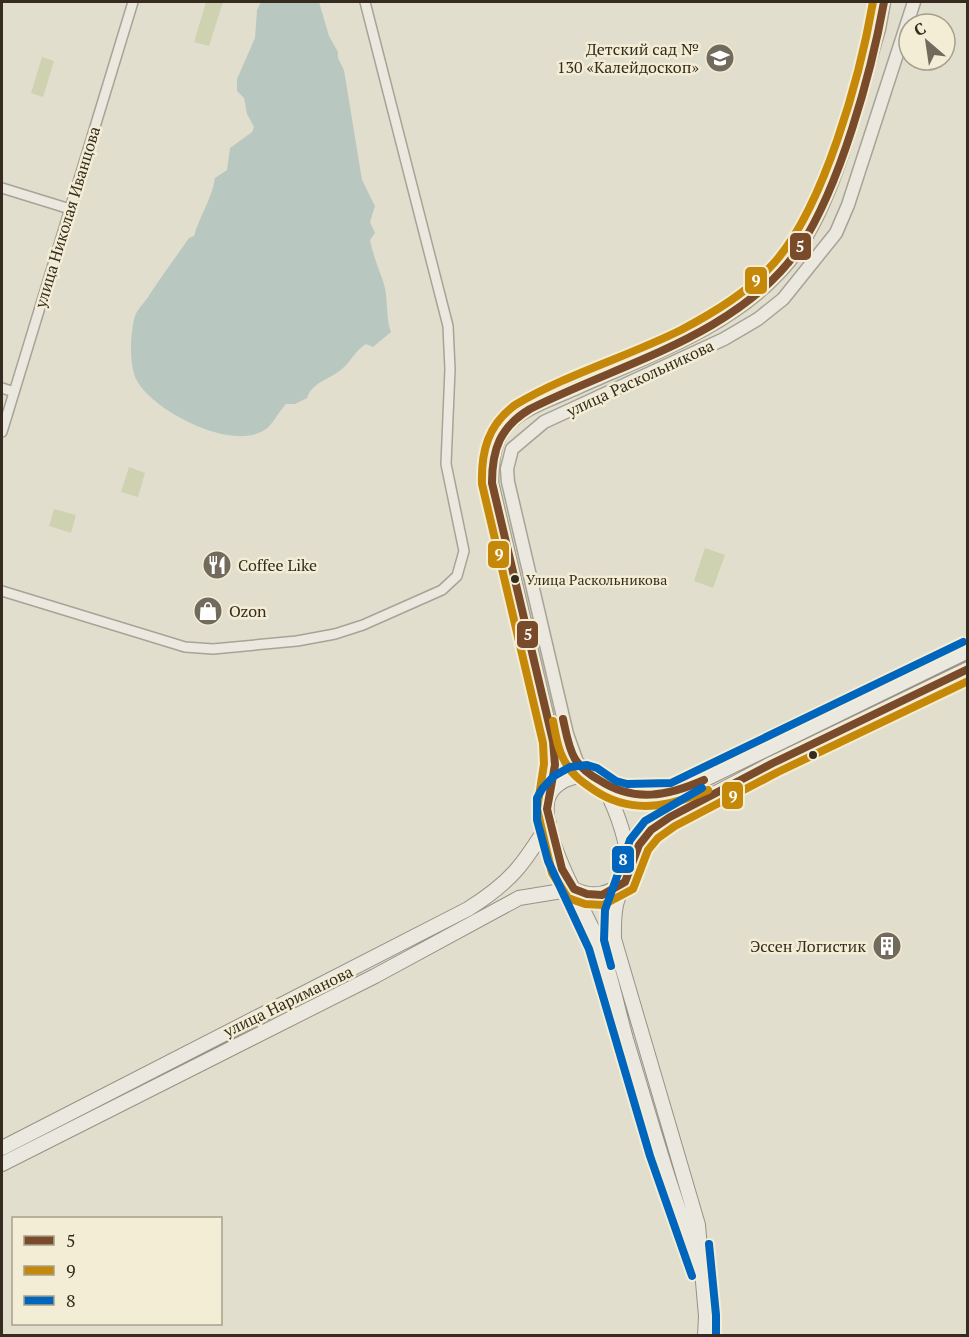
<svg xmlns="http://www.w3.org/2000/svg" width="969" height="1337" font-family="'PT Serif',serif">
  <rect width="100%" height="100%" fill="#e2decd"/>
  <path fill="#ced2b1" d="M 206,2 L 223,2 L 209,46 L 194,42 Z
    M 42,57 L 54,61 L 43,97 L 31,93 Z
    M 129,467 L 145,473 L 138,497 L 121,492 Z
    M 54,509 L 76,515 L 71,533 L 49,526 Z
    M 705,548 L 725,555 L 713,588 L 694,581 Z"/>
  <path fill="#b8c8c0" d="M 261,2 L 319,2 L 329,36 L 338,52 L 338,58 L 344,70 L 362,180 L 375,206 L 370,222 L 375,233 L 370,240 C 373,255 378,267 383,281 C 389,298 385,316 391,332 L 373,347 L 366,344 C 355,351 352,360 343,368 C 330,380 313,381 307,398 L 295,404 L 286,404 C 279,411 273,424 266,429 C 234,453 152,411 136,379 C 129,364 130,333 135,316 C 138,308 146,301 150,294 C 162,275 176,257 189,238 L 194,236 C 199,217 212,199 215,178 L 227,170 L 230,148 L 252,132 L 254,127 L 247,114 L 244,98 L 237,91 L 237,79 L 255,38 L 257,10 Z"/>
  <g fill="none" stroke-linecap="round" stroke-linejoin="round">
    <g stroke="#a7a397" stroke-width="12">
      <path id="minor" d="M 2,188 L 70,209
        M 2,388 L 14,392
        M 2,432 L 133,2
        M 2,591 L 185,647 L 213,649 L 297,641 L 335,634 L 363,625 L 442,590 L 457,576 L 464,551 L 446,464 L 450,369 L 448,326 L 365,2"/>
    </g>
    <g stroke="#a7a397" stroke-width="15">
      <path id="tertiary" d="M 594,777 L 577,762 L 567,734 L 508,482 L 507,469 L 512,449 L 544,422 L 724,339 L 758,319 L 783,299 L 836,233 L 848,205 L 914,2
        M 550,795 L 555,765 L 553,741 L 492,483 C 492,464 493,443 506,427 C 522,408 555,398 577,388 C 647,356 728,329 781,271 C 834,215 856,103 879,29 L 884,2"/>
    </g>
    <g stroke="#979286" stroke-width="16">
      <path id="secondary" d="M 605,787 C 632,799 660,798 687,788 L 968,651
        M 628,869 L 639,845 L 651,830 L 670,817 L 773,763 L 968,669
        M 574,889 C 593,899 609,894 625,882
        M 2,1148 L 468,909 C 511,882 523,865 549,823
        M 2,1164 L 375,976 L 519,898 L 574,889
        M 702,1272 C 671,1196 650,1117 626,1039 C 615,1000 608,957 589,922 C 575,893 543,835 547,803 C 550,777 593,765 606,790 C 617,812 629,844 628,869 C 628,879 621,889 618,898 C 613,911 614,926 614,939 L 698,1225 L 706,1316 L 705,1336"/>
    </g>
    <use href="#minor" stroke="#eae8df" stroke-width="9"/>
    <use href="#tertiary" stroke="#eae8df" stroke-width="12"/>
    <use href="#secondary" stroke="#eae8df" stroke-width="14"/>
    <g stroke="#f2edd4" stroke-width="12">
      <path id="bus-1" d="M 884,2 C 871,74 840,186 800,247 C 778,280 746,305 712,325 C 654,359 589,379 530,409 C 500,427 492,449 492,483 L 553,741 L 555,765 L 547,809 L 562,869 L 574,889 L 587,894 L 602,895 L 625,882 L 639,845 L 651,830 L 670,817 L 773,763 L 968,669
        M 563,719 C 566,732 568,747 575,759 C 581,768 590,775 599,780 C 634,803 668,796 704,780"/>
    </g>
    <g stroke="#f2edd4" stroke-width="12">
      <path id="bus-2" d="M 873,2 C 860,77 824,207 774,263 C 748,292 715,312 681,330 C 627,357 567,374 515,405 C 488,425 481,451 482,484 L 543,743 L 544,764 L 537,809 L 552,873 L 568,898 L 585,904 L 603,905 L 633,889 L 648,850 L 658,838 L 675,826 L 778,772 L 968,681
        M 553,721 C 556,736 558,752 567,765 C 573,776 584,783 594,790 C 631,815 670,807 708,790"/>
    </g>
    <g stroke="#f2edd4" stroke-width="12">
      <path id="bus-3" d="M 611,966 L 604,940 L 605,910 L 630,840 L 645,821 L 702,788
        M 709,1244 L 716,1315 L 716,1336
        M 692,1276 L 650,1156 L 589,949 L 548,861 L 537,820 L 537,798 L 542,789 L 554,776 L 570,767 L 587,765 L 597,768 L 616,781 L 627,784 L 671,783 L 963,642"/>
    </g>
    <use href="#bus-1" stroke="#7a4b2a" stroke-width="8"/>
    <use href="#bus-2" stroke="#c68808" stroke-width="8"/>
    <use href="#bus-3" stroke="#0065bd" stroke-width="8"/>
  </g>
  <defs>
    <g id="school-disc" transform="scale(1.5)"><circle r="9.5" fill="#726a5c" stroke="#f2edd4"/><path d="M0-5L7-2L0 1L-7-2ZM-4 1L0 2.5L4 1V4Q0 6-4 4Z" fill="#fff"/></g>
    <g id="restaurant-disc" transform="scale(1.5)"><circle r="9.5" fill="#726a5c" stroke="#f2edd4"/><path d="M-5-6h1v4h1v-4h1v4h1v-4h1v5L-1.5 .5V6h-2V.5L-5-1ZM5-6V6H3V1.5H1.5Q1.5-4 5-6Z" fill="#fff"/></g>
    <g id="shop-disc" transform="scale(1.5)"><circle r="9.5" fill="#726a5c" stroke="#f2edd4"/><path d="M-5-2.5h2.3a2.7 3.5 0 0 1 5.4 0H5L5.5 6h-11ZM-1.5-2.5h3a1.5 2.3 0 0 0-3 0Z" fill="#fff"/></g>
    <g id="building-disc" transform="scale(1.5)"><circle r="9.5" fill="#726a5c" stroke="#f2edd4"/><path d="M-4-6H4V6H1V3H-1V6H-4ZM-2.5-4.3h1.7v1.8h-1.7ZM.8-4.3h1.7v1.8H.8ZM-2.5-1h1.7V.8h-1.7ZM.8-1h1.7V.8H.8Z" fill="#fff"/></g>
  </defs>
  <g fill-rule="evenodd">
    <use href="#school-disc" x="720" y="58"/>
    <use href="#restaurant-disc" x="217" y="565"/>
    <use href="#shop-disc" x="208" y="611"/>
    <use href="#building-disc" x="887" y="946"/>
  </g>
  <g fill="#352c1f" stroke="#f2edd4" stroke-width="2">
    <circle cx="515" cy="579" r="5"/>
    <circle cx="813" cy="755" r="5"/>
  </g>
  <g text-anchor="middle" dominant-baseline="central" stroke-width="5" stroke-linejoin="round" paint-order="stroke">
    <g font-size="14" fill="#352c1f" stroke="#f2edd4" text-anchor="start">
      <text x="526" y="579">Улица Раскольникова</text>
    </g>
    <g font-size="16" fill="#352c1f" stroke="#f2edd4" text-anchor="end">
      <text x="699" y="49">Детский сад №<tspan x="699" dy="18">130 «Калейдоскоп»</tspan></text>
      <text x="238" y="565" text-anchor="start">Coffee Like</text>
      <text x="229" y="611" text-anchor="start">Ozon</text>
      <text x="866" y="946">Эссен Логистик</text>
    </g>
    <g font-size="16" fill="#352c1f" stroke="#f2edd4">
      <text transform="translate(67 217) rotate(-73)">улица Николая Иванцова</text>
      <text transform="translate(640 378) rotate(-25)">улица Раскольникова</text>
      <text transform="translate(288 1001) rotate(-26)">улица Нариманова</text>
    </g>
  </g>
  <g stroke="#f2edd4" stroke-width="2">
    <rect x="789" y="232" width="23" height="29" rx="6" fill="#7a4b2a"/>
    <rect x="744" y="266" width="24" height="29" rx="6" fill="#c68808"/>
    <rect x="487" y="540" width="23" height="29" rx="6" fill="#c68808"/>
    <rect x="516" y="620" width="23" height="29" rx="6" fill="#7a4b2a"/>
    <rect x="721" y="781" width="23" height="29" rx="6" fill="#c68808"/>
    <rect x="611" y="845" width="24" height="29" rx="6" fill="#0065bd"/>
  </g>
  <g font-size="16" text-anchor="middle" font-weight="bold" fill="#fff">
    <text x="800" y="252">5</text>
    <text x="756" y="286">9</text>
    <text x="499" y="560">9</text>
    <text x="528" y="640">5</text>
    <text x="733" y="802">9</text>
    <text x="623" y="865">8</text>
  </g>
  <rect width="969" height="1337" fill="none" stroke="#352c1f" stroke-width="6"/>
  <rect x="12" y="1217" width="210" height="108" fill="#f2edd4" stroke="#a6a08c" stroke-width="1.5"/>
  <rect x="24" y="1236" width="30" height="9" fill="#7a4b2a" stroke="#a6a08c" stroke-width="1.5"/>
  <text x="66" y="1247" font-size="18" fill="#352c1f">5</text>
  <rect x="24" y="1266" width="30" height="9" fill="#c68808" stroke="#a6a08c" stroke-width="1.5"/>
  <text x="66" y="1277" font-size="18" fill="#352c1f">9</text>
  <rect x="24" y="1296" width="30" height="9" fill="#0065bd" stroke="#a6a08c" stroke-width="1.5"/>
  <text x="66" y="1307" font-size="18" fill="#352c1f">8</text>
  <g transform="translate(927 42) rotate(331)"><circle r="28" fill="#f2edd4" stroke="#a6a08c" stroke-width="1.5"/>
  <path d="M0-4.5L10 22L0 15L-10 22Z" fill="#726a5c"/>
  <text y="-9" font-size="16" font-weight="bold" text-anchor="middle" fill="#352c1f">С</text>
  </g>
</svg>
